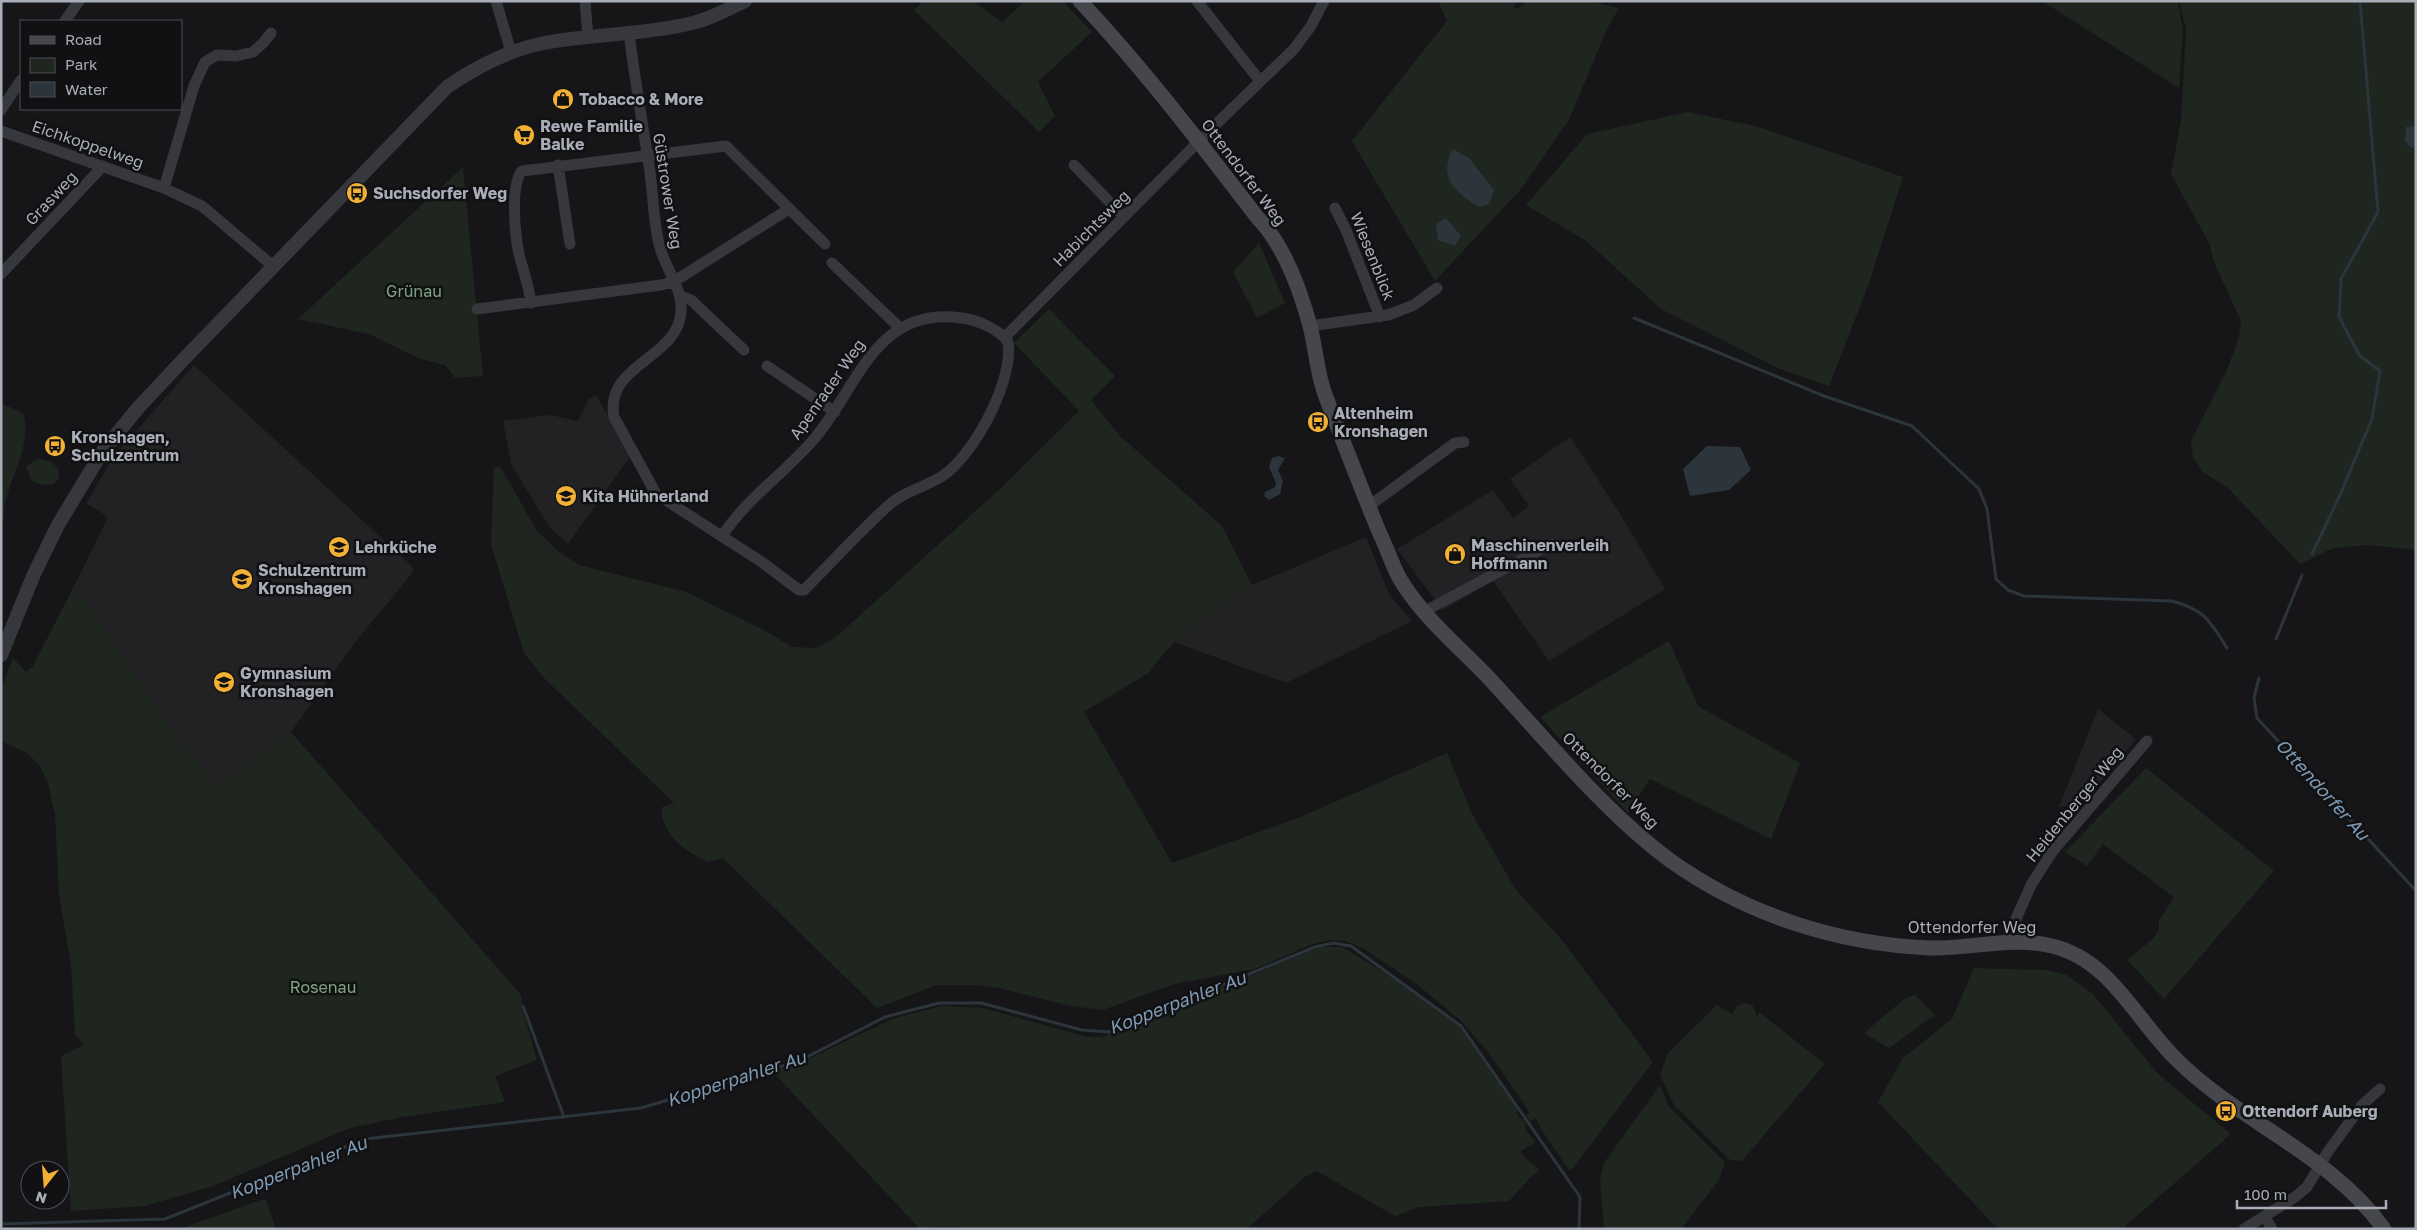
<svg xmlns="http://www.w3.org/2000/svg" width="2417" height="1230" font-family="'Golos Text',sans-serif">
  <rect width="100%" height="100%" fill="#161618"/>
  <path fill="#222225" d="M 194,365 L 412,566 L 413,572 L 353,645 L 291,732 L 214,787 L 74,586 L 108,517 L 86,503 L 115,455 Z
    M 596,395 L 631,455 L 568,544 L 550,528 L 511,464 L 503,421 L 550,415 L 578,421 L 588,400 Z
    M 1570,437 L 1619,512 L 1665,589 L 1549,661 L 1493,581 L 1443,610 L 1397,549 L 1493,490 L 1513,518 L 1529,506 L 1510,479 Z
    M 1366,537 L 1390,596 L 1412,621 L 1286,683 L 1174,642 L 1252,585 Z
    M 2098,709 L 2136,739 L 2082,804 L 2059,807 Z"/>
  <path fill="#1e261f" d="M 923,1 L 972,1 L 1002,22 L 1025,1 L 1063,1 L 1092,32 L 1038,82 L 1055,116 L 1039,132 L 914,10 Z
    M 1438,1 L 1519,1 L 1513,6 L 1518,9 L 1527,1 L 1588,1 L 1619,8 L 1607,29 L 1569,120 L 1521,189 L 1435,281 L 1352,141 L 1447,21 Z
    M 2042,1 L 2178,1 L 2183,31 L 2179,88 Z
    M 2179,1 L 2416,1 L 2416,550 L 2368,545 L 2333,548 L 2300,564 L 2229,489 L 2202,471 L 2193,457 L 2191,441 L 2227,370 L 2239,337 L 2241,321 L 2213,260 L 2210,245 L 2171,174 L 2181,120 L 2186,29 Z
    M 1688,112 L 1759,127 L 1903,177 L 1869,283 L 1829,386 L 1780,369 L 1661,309 L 1585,240 L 1526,205 L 1587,134 Z
    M 463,167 L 483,376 L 455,378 L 445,365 L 418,358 L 369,334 L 298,319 Z
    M 1259,243 L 1285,303 L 1257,318 L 1233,272 Z
    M 1049,309 L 1115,376 L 1091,400 L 1119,435 L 1222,526 L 1252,585 L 1174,642 L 1147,674 L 1084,712 L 1172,863 L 1298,818 L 1447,753 L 1472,814 L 1516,890 L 1561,939 L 1653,1062 L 1573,1168 L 1569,1170 L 1548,1140 L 1535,1118 L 1530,1121 L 1526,1115 L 1530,1113 L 1527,1108 L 1489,1053 L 1461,1021 L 1418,985 L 1366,950 L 1345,941 L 1329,940 L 1310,945 L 1255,969 L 1174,984 L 1103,1010 L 1071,1006 L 999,988 L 976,985 L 937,985 L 877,1008 L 723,858 L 708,862 C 687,853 659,833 662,807 L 674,803 L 545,679 L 524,653 L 491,544 L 494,468 L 500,466 L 537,531 L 559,552 L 579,565 L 686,592 L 762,629 L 792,647 L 816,648 L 836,637 L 1002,487 L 1079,411 L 1014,343 Z
    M 1,403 L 23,413 C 32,441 13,472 6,500 C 3,510 5,520 1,530 Z
    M 37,459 C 49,459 61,465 59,478 L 53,484 L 44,485 L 32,481 L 26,467 Z
    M 74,586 L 214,787 L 291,732 L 521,995 L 522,1007 L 537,1060 L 495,1076 L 505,1102 L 403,1117 L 350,1128 L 213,1186 L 145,1206 L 71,1211 L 61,1056 L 84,1045 L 75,1034 L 71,964 L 59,896 L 55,815 L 48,783 L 39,765 L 27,753 L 1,741 L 1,689 L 13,658 L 26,672 L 33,666 Z
    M 1669,641 L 1698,706 L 1800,763 L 1771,839 L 1650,779 L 1628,813 L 1540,717 Z
    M 2146,768 L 2274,871 L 2164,999 L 2127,960 L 2154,938 L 2159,929 L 2159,921 L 2174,897 L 2103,844 L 2087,866 L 2065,852 Z
    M 1320,947 L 1342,947 L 1392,977 L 1461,1028 L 1518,1110 L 1516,1113 L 1526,1124 L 1525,1129 L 1536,1142 L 1521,1151 L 1522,1155 L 1540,1170 L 1530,1178 L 1509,1201 L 1419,1207 L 1395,1216 L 1317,1171 L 1306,1176 L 1247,1229 L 963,1229 C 948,1224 936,1229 920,1229 L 772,1071 L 799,1063 L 895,1018 L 941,1006 L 983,1008 L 1087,1037 L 1103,1037 Z
    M 1974,968 L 2046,970 L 2067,975 L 2093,994 L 2158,1074 L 2231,1134 L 2122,1229 L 1998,1229 L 1878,1102 L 1903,1058 L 1952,1019 Z
    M 1915,995 L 1935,1015 L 1889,1048 L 1864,1033 L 1904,999 Z
    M 1746,1003 L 1753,1006 L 1757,1016 L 1759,1012 L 1825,1064 L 1742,1161 L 1730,1160 L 1674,1105 L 1660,1075 L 1668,1053 L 1717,1005 L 1732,1014 L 1738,1005 Z
    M 1660,1085 L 1669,1107 L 1725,1162 L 1719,1180 L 1681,1229 L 1604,1229 L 1600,1179 L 1604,1163 Z
    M 261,1200 L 266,1200 L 276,1229 L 180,1229 Z"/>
  <path fill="#2c353c" d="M 2416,126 L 2416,148 L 2411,148 L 2405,141 L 2406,127 Z
    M 1453,149 L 1469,158 L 1494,190 L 1489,204 L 1480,207 C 1456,194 1437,177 1453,149 Z
    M 1446,218 L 1461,236 L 1455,246 L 1438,240 L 1436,224 Z
    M 1707,446 L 1740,447 L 1751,470 L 1729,490 L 1690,496 L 1683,469 Z
    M 1278,456 L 1285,458 L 1278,470 L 1283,481 L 1280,494 L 1269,500 L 1264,496 L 1265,492 L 1275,487 L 1276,483 L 1269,467 L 1272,458 Z"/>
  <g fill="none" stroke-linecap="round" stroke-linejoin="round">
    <path stroke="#2c353c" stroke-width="3" d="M 1634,318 L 1824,396 L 1912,426 L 1979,489 L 1987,509 L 1996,579 L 2008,590 L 2024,596 L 2172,601 C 2205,610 2209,620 2227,648
      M 2312,554 L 2340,495 L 2372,419 L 2380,371 L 2360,356 L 2339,317 L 2341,279 L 2378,212 L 2360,1
      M 2276,639 L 2302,575
      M 2259,678 L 2254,698 L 2257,718 L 2416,891
      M 523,1006 L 564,1117
      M 1,1224 L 165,1219 L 365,1139 L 641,1108 L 799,1061 L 885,1017 L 939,1003 L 981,1003 L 1082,1030 L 1109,1032 L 1315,947 L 1333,943 L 1351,946 L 1461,1026 L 1580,1197 L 1579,1229"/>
    <path stroke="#37383d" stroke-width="11" d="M 496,1 L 511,52
      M 585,1 L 588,38
      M 1197,1 L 1260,81
      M 65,21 L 79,1
      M 629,34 C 635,78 642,122 649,165 C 653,191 653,219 659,244 C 664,267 683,288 681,312 C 678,359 604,364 614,417 L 655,492
      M 1,110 L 21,80
      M 1,131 L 164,188 L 202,206 L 273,266
      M 558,165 L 570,244
      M 1074,165 L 1124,217
      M 164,188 L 194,86 L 205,62 L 217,55 L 236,56 L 253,52 L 263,43 L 271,33
      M 1335,208 L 1346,230 L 1380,317
      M 832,263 L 900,328
      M 1,274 L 103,166
      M 681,296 L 691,300 L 744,350
      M 531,303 C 529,286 523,270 519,254 C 515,235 510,185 522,171 L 726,146 L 825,244
      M 477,309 L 661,285 L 673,282 L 789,209
      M 1310,326 L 1388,315 L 1414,305 L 1437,288
      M 1005,337 L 1211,129 L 1294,49 L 1311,26 L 1324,1
      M 767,366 L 835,412
      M 661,497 L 763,563 L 799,590 L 804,590 C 832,562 860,531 890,504 C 905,491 928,486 944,475 C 975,453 1014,380 1008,342 C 999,329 977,320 962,318 C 875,305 858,388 814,439 C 785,473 747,498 722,536
      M 1369,506 L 1455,443 L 1464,442
      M 1425,611 L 1551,544
      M 2005,944 L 2031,885 L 2052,852 L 2147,741
      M 2265,1217 L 2272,1229
      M 2244,1229 L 2295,1197 L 2307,1187 L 2327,1153 L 2362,1105 L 2380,1089"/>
    <path stroke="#37383d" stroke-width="14" d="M 1,655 L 34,574 L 58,525 L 102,452 L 138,408 L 182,361 L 447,87 C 477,66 509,50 544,43 C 592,34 641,35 688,24 C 708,20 726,10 745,1"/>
    <path stroke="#45474d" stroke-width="15" d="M 1080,1 C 1144,69 1200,143 1257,217 C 1284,245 1300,289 1310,326 C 1317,354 1317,377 1329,405 C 1346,448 1362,491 1380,534 C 1387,548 1392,565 1400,579 C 1421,615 1458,646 1487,676 C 1543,736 1605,813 1671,861 C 1747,915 1837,944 1930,948 C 1971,949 2013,936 2052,946 C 2111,960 2136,1020 2176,1059 C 2240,1123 2331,1154 2384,1229"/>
  </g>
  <defs>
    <g id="shop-disc" transform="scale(1.125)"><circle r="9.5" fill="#f2b134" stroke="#111113"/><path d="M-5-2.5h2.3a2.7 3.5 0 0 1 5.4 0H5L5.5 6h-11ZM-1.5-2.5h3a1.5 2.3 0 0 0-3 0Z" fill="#111"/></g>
    <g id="supermarket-disc" transform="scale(1.125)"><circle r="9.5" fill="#f2b134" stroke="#111113"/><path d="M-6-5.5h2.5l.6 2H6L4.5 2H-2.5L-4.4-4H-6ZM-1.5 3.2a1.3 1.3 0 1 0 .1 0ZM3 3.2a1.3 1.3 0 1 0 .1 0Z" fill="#111"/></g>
    <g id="bus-disc" transform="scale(1.125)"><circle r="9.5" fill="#f2b134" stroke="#111113"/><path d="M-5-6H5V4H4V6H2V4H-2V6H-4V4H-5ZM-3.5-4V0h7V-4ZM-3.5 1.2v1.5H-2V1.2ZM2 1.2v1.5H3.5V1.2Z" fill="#111"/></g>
    <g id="school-disc" transform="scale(1.125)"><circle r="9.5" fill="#f2b134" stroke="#111113"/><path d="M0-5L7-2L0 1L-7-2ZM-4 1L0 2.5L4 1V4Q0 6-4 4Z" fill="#111"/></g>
  </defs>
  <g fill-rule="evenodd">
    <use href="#shop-disc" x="563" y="99"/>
    <use href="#supermarket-disc" x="524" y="135"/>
    <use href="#bus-disc" x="357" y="193"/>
    <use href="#bus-disc" x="1318" y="422"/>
    <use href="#bus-disc" x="55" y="446"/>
    <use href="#school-disc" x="566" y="496"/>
    <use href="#school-disc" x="339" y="547"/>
    <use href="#shop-disc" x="1455" y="554"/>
    <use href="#school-disc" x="242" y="579"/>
    <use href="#school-disc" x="224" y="682"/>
    <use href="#bus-disc" x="2226" y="1111"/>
  </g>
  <g text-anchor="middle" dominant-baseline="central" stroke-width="5" stroke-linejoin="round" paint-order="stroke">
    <g font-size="16" font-weight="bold" fill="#a8adb8" stroke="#111113" text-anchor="start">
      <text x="579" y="99">Tobacco &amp; More</text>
      <text x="540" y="126">Rewe Familie<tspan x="540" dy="18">Balke</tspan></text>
      <text x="373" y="193">Suchsdorfer Weg</text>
      <text x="1334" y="413">Altenheim<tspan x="1334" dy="18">Kronshagen</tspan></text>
      <text x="71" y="437">Kronshagen,<tspan x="71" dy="18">Schulzentrum</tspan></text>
      <text x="582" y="496">Kita Hühnerland</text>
      <text x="1471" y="545">Maschinenverleih<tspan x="1471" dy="18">Hoffmann</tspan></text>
      <text x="355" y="547">Lehrküche</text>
      <text x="258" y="570">Schulzentrum<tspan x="258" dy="18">Kronshagen</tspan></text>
      <text x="240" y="673">Gymnasium<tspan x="240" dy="18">Kronshagen</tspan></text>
      <text x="2242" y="1111">Ottendorf Auberg</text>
    </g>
    <g font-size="16" fill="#a8adb8" stroke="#111113">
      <text transform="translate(88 144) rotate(19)">Eichkoppelweg</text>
      <text transform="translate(1244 172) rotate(53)">Ottendorfer Weg</text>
      <text transform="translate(668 191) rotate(81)">Güstrower Weg</text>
      <text transform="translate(51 198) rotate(-47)">Grasweg</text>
      <text transform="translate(1091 228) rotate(-45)">Habichtsweg</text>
      <text transform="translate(1373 256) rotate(68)">Wiesenblick</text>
      <text transform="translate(827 389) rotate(-55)">Apenrader Weg</text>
      <text transform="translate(1611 780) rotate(45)">Ottendorfer Weg</text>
      <text transform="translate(2074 804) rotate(-51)">Heidenberger Weg</text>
      <text x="1972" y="927">Ottendorfer Weg</text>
    </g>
    <g font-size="16" fill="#7fa381" stroke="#111113">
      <text x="414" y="291">Grünau</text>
      <text x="323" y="987">Rosenau</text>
    </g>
    <g font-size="18" font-style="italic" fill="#7f9bb3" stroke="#111113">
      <text transform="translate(2323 789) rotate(48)">Ottendorfer Au</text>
      <text transform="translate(1177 1002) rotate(-21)">Kopperpahler Au</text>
      <text transform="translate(736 1078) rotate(-18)">Kopperpahler Au</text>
      <text transform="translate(298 1167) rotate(-21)">Kopperpahler Au</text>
    </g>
  </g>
  <rect width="2417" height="1230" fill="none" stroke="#a8adb8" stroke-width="5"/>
  <rect x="20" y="20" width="162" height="90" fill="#111113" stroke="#4d4f55"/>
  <rect x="30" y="36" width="25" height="8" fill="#45474d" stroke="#4d4f55"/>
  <text x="65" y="45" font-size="15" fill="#a8adb8">Road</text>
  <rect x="30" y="58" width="25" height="15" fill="#1e261f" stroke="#4d4f55"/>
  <text x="65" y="70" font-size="15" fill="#a8adb8">Park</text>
  <rect x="30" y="82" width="25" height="15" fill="#2c353c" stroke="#4d4f55"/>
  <text x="65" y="95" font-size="15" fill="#a8adb8">Water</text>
  <g transform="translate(45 1185) rotate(197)"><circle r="24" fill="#111113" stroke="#4d4f55"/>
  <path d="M0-4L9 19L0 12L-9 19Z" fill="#f2b134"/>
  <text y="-8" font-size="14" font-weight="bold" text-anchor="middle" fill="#a8adb8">N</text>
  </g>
  <path d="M2237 1200v8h149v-8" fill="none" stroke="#a8adb8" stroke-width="2.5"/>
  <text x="2244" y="1200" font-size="15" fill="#a8adb8" stroke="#111113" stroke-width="4" paint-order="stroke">100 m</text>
</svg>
